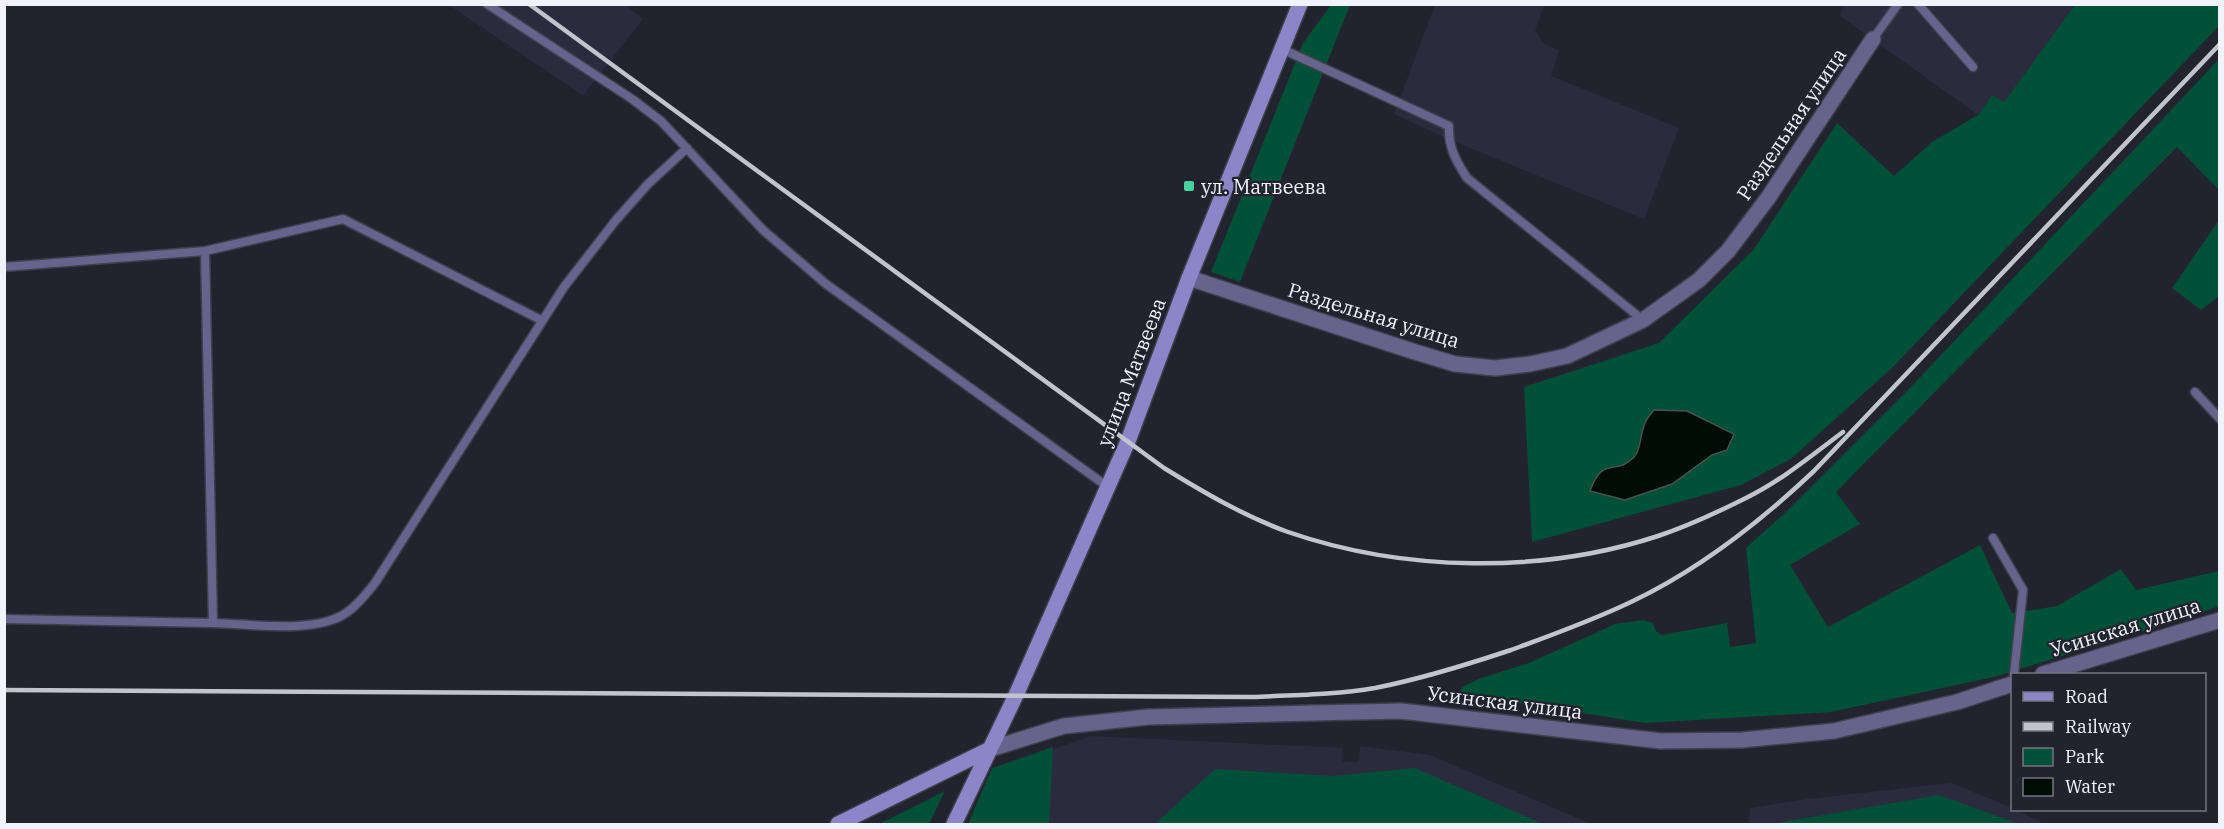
<svg xmlns="http://www.w3.org/2000/svg" width="2224" height="829" font-family="'IBM Plex Serif',serif">
  <rect width="100%" height="100%" fill="#23222f"/>
  <path fill="#2c2b3e" d="M 1545,4 L 1535,30 L 1544,44 L 1559,50 L 1551,76 L 1679,128 L 1644,219 L 1448,139 L 1394,114 L 1435,5 Z
    M 1845,4 L 2075,5 L 2004,103 L 1992,95 L 1978,115 L 1840,16 Z
    M 449,5 L 626,5 L 643,19 L 583,95 Z
    M 1091,736 L 1342,748 L 1343,762 L 1359,762 L 1360,746 L 1430,755 L 1591,824 L 1001,824 L 1012,782 L 1054,749 Z
    M 1951,783 L 2005,805 L 2045,824 L 1749,824 L 1750,808 L 1808,799 Z"/>
  <path fill="#015138" fill-rule="evenodd" d="M 1331,5 L 1350,5 L 1240,282 L 1211,272 L 1303,43 Z
    M 2075,5 L 2219,5 L 2219,26 L 1893,367 L 1791,459 L 1741,485 L 1532,542 L 1524,387 L 1659,343 L 1754,249 L 1837,123 L 1894,176 L 1932,142 L 1978,115 L 1992,95 L 2004,102 ZM 1644,423 L 1727,450 L 1712,455 L 1672,484 L 1624,465 L 1636,455 Z
    M 2219,59 L 2219,190 L 2177,147 L 1836,492 L 1860,524 L 1790,565 L 1828,627 L 1980,545 L 2012,613 L 2057,606 L 2121,569 L 2136,590 L 2219,571 L 2219,606 L 2190,617 L 1994,677 L 1831,712 L 1645,723 L 1504,701 L 1458,697 L 1462,687 L 1481,678 L 1529,663 L 1615,624 L 1643,620 L 1653,623 L 1656,631 L 1662,635 L 1727,623 L 1730,647 L 1756,643 L 1746,548 L 1787,511 L 1909,389 Z
    M 2219,220 L 2219,296 L 2201,310 L 2172,288 Z
    M 1053,747 L 1049,824 L 968,824 L 992,768 Z
    M 1415,768 L 1543,824 L 1155,824 L 1215,769 L 1333,776 Z
    M 945,791 L 929,824 L 879,824 Z
    M 1939,795 L 2019,824 L 1774,824 L 1777,823 Z"/>
  <path fill="#000d06" stroke="#495250" stroke-width="1.5" d="M 1654,410 L 1687,411 L 1734,434 L 1727,450 L 1712,455 L 1672,484 L 1625,500 L 1590,491 C 1603,454 1616,477 1634,457 C 1641,450 1640,435 1644,426 C 1645,420 1650,415 1654,410 Z"/>
  <g fill="none" stroke-linecap="round" stroke-linejoin="round">
    <g stroke="#403f4c" stroke-width="11">
      <path id="lane" d="M 487,4 L 632,99 L 661,121 L 763,230 L 826,284 L 1108,487
        M 1918,4 L 1973,67
        M 1873,39 L 1898,4
        M 1282,49 L 1449,126 C 1448,147 1456,161 1467,178 L 1643,320
        M 205,251 L 343,219 L 541,320
        M 4,267 L 205,251 L 213,623 C 250,624 316,634 346,613 C 358,605 367,593 375,583 L 564,287 L 616,220 L 648,184 L 687,148
        M 2195,392 L 2220,419
        M 1993,538 L 2023,590 L 2014,674
        M 4,619 L 213,623"/>
    </g>
    <g stroke="#403f4c" stroke-width="18">
      <path id="street" d="M 1189,278 L 1412,351 L 1455,364 L 1495,368 L 1530,364 L 1567,356 L 1643,320 L 1699,280 L 1728,251 L 1768,198 L 1873,39
        M 2043,674 L 2220,620
        M 990,749 L 1064,726 L 1148,717 L 1401,711 L 1661,741 L 1742,740 L 1834,731 L 1957,702 L 2012,684"/>
    </g>
    <g stroke="#403f4c" stroke-width="18">
      <path id="secondary" d="M 838,824 L 990,749
        M 954,824 L 1016,695 L 1128,441 L 1189,278 L 1300,4"/>
    </g>
    <use href="#lane" stroke="#66638d" stroke-width="8"/>
    <use href="#street" stroke="#66638d" stroke-width="15"/>
    <use href="#secondary" stroke="#8c86c9" stroke-width="15"/>
    <path stroke="#c3c3cd" stroke-width="4.5" d="M 529,4 L 1164,468 C 1203,492 1244,516 1288,532 C 1404,572 1542,574 1658,536 C 1688,526 1718,512 1746,498 C 1781,481 1812,455 1843,432
      M 4,690 L 1252,697 C 1293,695 1334,695 1375,688 C 1421,679 1466,665 1511,650 C 1552,635 1594,620 1633,601 C 1700,569 1760,522 1814,471 L 2220,44"/>
  </g>
  <rect fill="#45d49f" stroke="#23222f" stroke-width="2" x="1183" y="180" width="12" height="12" rx="3"/>
  <g text-anchor="middle" dominant-baseline="central" stroke-width="4.5" stroke-linejoin="round" paint-order="stroke">
    <g font-size="20" fill="#f2f2fb" stroke="#23222f">
      <text transform="translate(1791 124) rotate(-56)">Раздельная улица</text>
      <text transform="translate(1374 315) rotate(17)">Раздельная улица</text>
      <text transform="translate(1131 372) rotate(-69)">улица Матвеева</text>
      <text transform="translate(2125 627) rotate(-17)">Усинская улица</text>
      <text transform="translate(1505 702) rotate(7)">Усинская улица</text>
    </g>
    <g font-size="20" fill="#f2f2fb" stroke="#23222f" text-anchor="start">
      <text x="1201" y="186">ул. Матвеева</text>
    </g>
  </g>
  <rect width="2224" height="829" fill="none" stroke="#f2f2fb" stroke-width="12"/>
  <rect x="2011" y="673" width="195" height="138" fill="#23222f" stroke="#767581" stroke-width="1.5"/>
  <rect x="2023" y="692" width="30" height="9" fill="#8c86c9" stroke="#767581" stroke-width="1.5"/>
  <text x="2065" y="703" font-size="18" fill="#f2f2fb">Road</text>
  <rect x="2023" y="722" width="30" height="9" fill="#c3c3cd" stroke="#767581" stroke-width="1.5"/>
  <text x="2065" y="733" font-size="18" fill="#f2f2fb">Railway</text>
  <rect x="2023" y="748" width="30" height="18" fill="#015138" stroke="#767581" stroke-width="1.5"/>
  <text x="2065" y="763" font-size="18" fill="#f2f2fb">Park</text>
  <rect x="2023" y="778" width="30" height="18" fill="#000d06" stroke="#767581" stroke-width="1.5"/>
  <text x="2065" y="793" font-size="18" fill="#f2f2fb">Water</text>
</svg>
